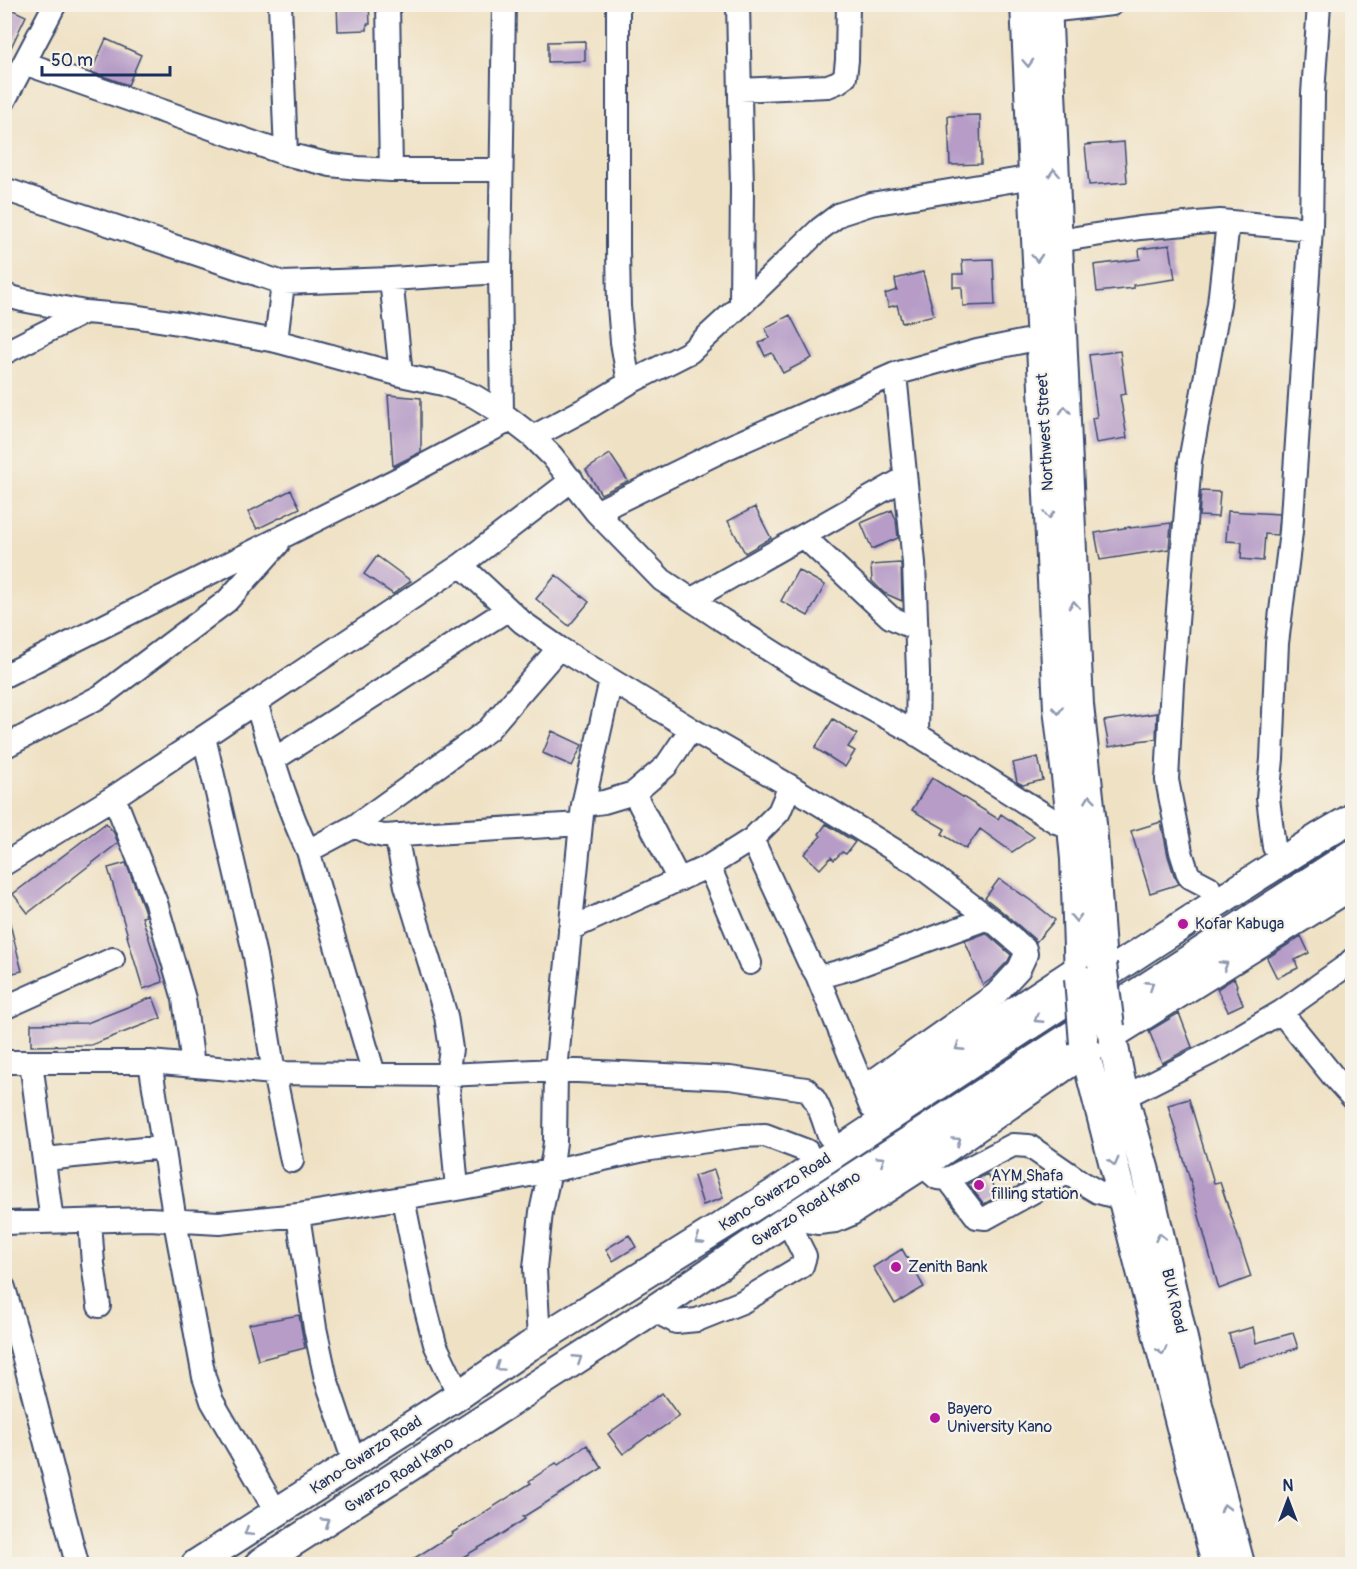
<svg xmlns="http://www.w3.org/2000/svg" width="1357" height="1569" font-family="Pangolin,sans-serif">
  <rect width="100%" height="100%" fill="#f7f3e8"/>
  <filter id="ink" filterUnits="userSpaceOnUse"><feTurbulence type="fractalNoise" baseFrequency=".0167" numOctaves="2"/><feDisplacementMap in="SourceGraphic" scale="12" xChannelSelector="R" yChannelSelector="G"/><feConvolveMatrix kernelMatrix="1 2 1 2 8 2 1 2 1" color-interpolation-filters="sRGB"/></filter>
  <filter id="wash" filterUnits="userSpaceOnUse"><feTurbulence type="fractalNoise" baseFrequency=".008" numOctaves="4" result="noise"/><feDisplacementMap in="SourceGraphic" scale="24" xChannelSelector="R" yChannelSelector="G"/><feGaussianBlur stdDeviation="1.35" result="paint"/><feColorMatrix in="noise" values="0 0 0 0 0 0 0 0 0 0 0 0 0 0 0 0 0 1.4 0 .05"/><feComposite in="paint" operator="in"/></filter>
  <g filter="url(#wash)">
    <rect width="100%" height="100%" fill="#efe1c4"/>
    <g id="blocks">
      <path fill="#b69cc7" d="M 337,4 L 369,4 L 370,24 L 367,24 L 367,30 L 338,31 Z
        M 4,6 L 26,16 L 4,62 Z
        M 106,39 L 141,55 L 128,85 L 91,72 Z
        M 585,41 L 585,61 L 548,62 L 548,42 Z
        M 980,115 L 981,164 L 950,165 L 948,116 Z
        M 1124,142 L 1127,182 L 1089,185 L 1085,145 Z
        M 1170,245 L 1175,279 L 1133,285 L 1134,288 L 1097,292 L 1094,265 L 1140,259 L 1139,249 Z
        M 993,259 L 995,305 L 963,306 L 962,287 L 953,287 L 953,274 L 963,274 L 962,260 Z
        M 923,272 L 934,315 L 902,323 L 897,305 L 889,307 L 885,294 L 897,290 L 895,279 Z
        M 790,315 L 812,358 L 783,373 L 772,353 L 765,356 L 759,343 L 770,338 L 765,328 Z
        M 1120,351 L 1126,394 L 1120,395 L 1127,438 L 1096,443 L 1092,418 L 1097,417 L 1089,355 Z
        M 388,395 L 421,398 L 421,452 L 393,466 Z
        M 610,454 L 628,481 L 601,494 L 586,470 Z
        M 291,490 L 300,508 L 257,529 L 248,512 Z
        M 1201,491 L 1220,492 L 1218,517 L 1199,516 Z
        M 755,507 L 771,538 L 745,553 L 728,521 Z
        M 892,510 L 896,520 L 898,538 L 872,549 L 861,523 Z
        M 1228,511 L 1279,514 L 1277,535 L 1265,534 L 1263,561 L 1241,559 L 1242,542 L 1226,541 Z
        M 1171,523 L 1169,549 L 1100,560 L 1095,533 L 1130,527 L 1130,528 Z
        M 377,556 L 411,581 L 393,594 L 364,574 Z
        M 900,563 L 901,564 L 902,601 L 884,593 L 872,581 L 871,565 Z
        M 798,570 L 825,585 L 808,616 L 781,601 Z
        M 556,575 L 589,602 L 569,626 L 536,599 Z
        M 1157,713 L 1156,739 L 1137,741 L 1137,742 L 1109,747 L 1104,721 Z
        M 833,719 L 857,734 L 848,747 L 855,751 L 845,767 L 815,748 Z
        M 552,731 L 582,745 L 572,766 L 543,753 Z
        M 1038,757 L 1043,780 L 1023,785 L 1017,782 L 1013,763 Z
        M 932,778 L 998,819 L 1001,814 L 1034,837 L 1012,852 L 980,829 L 966,849 L 942,834 L 945,829 L 912,810 Z
        M 1161,822 L 1168,856 L 1174,875 L 1179,884 L 1150,893 L 1131,831 Z
        M 106,823 L 114,833 L 118,843 L 28,913 L 13,894 Z
        M 826,824 L 855,842 L 846,854 L 842,852 L 834,860 L 831,857 L 820,869 L 804,854 L 821,836 L 819,834 Z
        M 126,863 L 143,907 L 146,916 L 142,917 L 163,982 L 143,989 L 127,936 L 128,936 L 108,868 Z
        M 999,879 L 1030,900 L 1055,920 L 1036,942 L 1034,939 L 1004,913 L 985,898 Z
        M 4,920 L 9,920 L 22,971 L 4,975 Z
        M 986,933 L 1011,955 L 1008,961 L 990,980 L 983,985 L 965,941 Z
        M 1301,936 L 1309,953 L 1295,960 L 1298,968 L 1277,978 L 1267,958 Z
        M 1234,978 L 1237,985 L 1236,986 L 1243,1004 L 1228,1011 L 1217,989 Z
        M 153,997 L 161,1018 L 91,1045 L 31,1046 L 31,1024 L 87,1023 Z
        M 1179,1013 L 1192,1047 L 1162,1063 L 1149,1031 Z
        M 1189,1099 L 1214,1183 L 1220,1182 L 1251,1277 L 1219,1289 L 1192,1190 L 1193,1190 L 1168,1105 Z
        M 714,1170 L 723,1198 L 703,1205 L 694,1176 Z
        M 987,1174 L 998,1196 L 984,1204 L 968,1184 Z
        M 629,1235 L 636,1247 L 613,1261 L 606,1249 Z
        M 902,1249 L 924,1287 L 895,1304 L 873,1267 Z
        M 299,1315 L 305,1348 L 258,1360 L 249,1324 Z
        M 1253,1327 L 1256,1343 L 1293,1333 L 1298,1348 L 1238,1366 L 1229,1334 Z
        M 662,1393 L 679,1416 L 650,1436 L 649,1435 L 623,1454 L 608,1434 L 635,1414 L 634,1413 Z
        M 587,1445 L 602,1468 L 523,1517 L 525,1519 L 494,1539 L 451,1564 L 405,1564 L 453,1534 L 452,1533 L 531,1483 L 529,1481 L 556,1463 L 558,1465 Z"/>
    </g>
  </g>
  <g filter="url(#ink)">
    <use href="#blocks" fill-opacity="0" stroke="#3b4a6d" stroke-width="1.5"/>
    <g fill="none" stroke-linecap="round" stroke-linejoin="round">
      <g stroke="#3b4a6d" stroke-width="26">
        <path id="minor" d="M 280,4 L 286,154
          M 388,4 L 391,170
          M 618,4 L 618,250 L 619,306 L 622,342 L 629,383
          M 738,4 L 742,188 L 741,305
          M 1047,11 L 1112,4
          M 24,63 L 286,154 L 331,165 L 358,168 L 391,170 L 501,170
          M 740,90 L 828,86 L 838,82 L 845,77 L 847,60 L 848,4
          M 4,101 L 55,4
          M 4,189 L 283,283 L 391,279 L 500,272
          M 1057,241 L 1140,228 L 1220,221 L 1311,229
          M 391,279 L 401,375
          M 4,295 L 22,300 L 85,312 L 133,316 L 178,323 L 276,341 L 401,375 L 443,384 L 474,396 L 502,413 L 533,437 L 552,456 L 596,512 L 662,580 L 722,620 L 806,673 L 910,730 L 1056,822 L 1072,827
          M 276,341 L 283,283
          M 4,353 L 85,312
          M 895,374 L 914,563 L 918,673 L 917,735
          M 502,413 L 500,272 L 504,4
          M 533,437 L 589,407 L 629,383 L 690,352 L 741,305 L 820,229 L 840,214 L 871,204 L 1033,177
          M 596,512 L 727,448 L 895,374 L 977,351 L 1041,338
          M 803,536 L 890,617 L 916,629
          M 461,565 L 522,622 L 559,648 L 691,729 L 790,786 L 917,864 L 995,923 L 1025,949 L 1026,954 L 1019,969 L 996,994 L 863,1088
          M 692,599 L 905,478
          M 4,676 L 402,477 L 510,420
          M 256,702 C 271,752 285,804 308,851 L 374,1074
          M 204,737 L 255,956 L 274,1073 L 292,1161
          M 4,747 L 101,696 L 227,601 L 278,544
          M 273,760 L 507,610
          M 634,793 L 679,880
          M 114,797 L 156,903 L 184,999 L 193,1065
          M 583,805 L 604,802 L 634,793 L 666,766 L 691,729
          M 355,826 L 370,833 L 384,836 L 581,824
          M 396,835 L 406,886 L 446,1016 L 451,1049 L 447,1075 L 457,1189
          M 752,839 L 809,962 L 817,975 L 871,1107
          M 1274,847 L 1268,798 L 1272,759 L 1277,643 L 1291,532 L 1311,229 L 1313,94 L 1319,4
          M 308,851 L 355,826 L 488,730 L 559,648
          M 4,864 L 114,797 L 461,565 L 572,480
          M 709,866 L 750,963
          M 1209,887 L 1190,877 L 1187,871 L 1181,852 L 1167,780 L 1172,684 L 1190,461 L 1219,304 L 1228,222
          M 570,929 L 709,866 L 752,839 L 779,812 L 790,786
          M 817,975 L 823,976 L 852,968 L 988,918
          M 4,1008 L 113,959
          M 1281,1012 L 1333,1076 L 1352,1097
          M 4,1062 L 150,1062 L 274,1073 L 447,1075 L 556,1070 L 730,1078 L 806,1089 C 819,1101 823,1120 829,1136
          M 31,1062 L 52,1222
          M 150,1062 L 175,1221 L 204,1377 L 212,1401 L 277,1513
          M 1124,1097 L 1213,1052 L 1281,1012 L 1346,966 L 1352,960
          M 45,1159 L 163,1147
          M 922,1165 L 937,1178 L 948,1179 L 1013,1145 L 1029,1146 L 1081,1182 L 1098,1192 L 1123,1199
          M 948,1179 L 977,1217 L 986,1218 L 1067,1173
          M 403,1199 L 424,1302 L 435,1344 L 459,1395
          M 298,1215 L 315,1328 L 326,1379 L 354,1462
          M 90,1221 L 93,1264 L 99,1306
          M 4,1223 L 149,1219 L 219,1223 L 298,1215 L 457,1189 L 550,1171 L 644,1150 L 742,1136 L 765,1135 L 807,1151
          M 4,1288 L 21,1347 L 77,1564
          M 653,1310 L 676,1322 L 697,1320 L 742,1302 L 802,1266 L 805,1256 L 787,1220
          M 539,1340 L 535,1268 L 541,1212 L 553,1157 L 555,1142 L 556,1070 L 581,824 L 583,805 L 611,680"/>
      </g>
      <g stroke="#3b4a6d" stroke-width="32">
        <path id="major" d="M 1025,4 L 1058,708 L 1072,827 L 1075,859 L 1079,978
          M 1047,4 L 1079,705 L 1092,824 L 1102,964
          M 1110,1027 L 1124,1097 L 1145,1171 L 1198,1405 L 1240,1564
          M 1084,1044 L 1085,1052 L 1216,1564
          M 886,1096 L 1091,961
          M 795,1216 L 818,1220 L 835,1218 L 849,1212 L 922,1165 L 1085,1052 L 1352,885
          M 196,1564 L 459,1395 L 528,1347 L 770,1196 L 1145,949 L 1321,836 L 1352,818
          M 259,1564 L 653,1310 L 787,1220 L 1352,854"/>
      </g>
      <use href="#minor" stroke="#fff" stroke-width="22"/>
      <use href="#major" stroke="#fff" stroke-width="28"/>
      <g stroke="#3b4a6d" stroke-width="32" stroke-linecap="butt">
        <path id="major-bridge" d="M 1102,964 L 1110,1027
          M 1079,978 L 1084,1044"/>
      </g>
      <use href="#major-bridge" stroke="#fff" stroke-width="28"/>
    </g>
    <defs><path id="oneway-chevron" d="M-2-3.5L2.5 0L-2 3.5" fill="none" stroke-width="1.6" stroke-linecap="round" stroke-linejoin="round" transform="scale(1.5)"/></defs>
    <g stroke="#8d97ae">
      <use href="#oneway-chevron" transform="translate(1028 63) rotate(87)"/>
      <use href="#oneway-chevron" transform="translate(1054 173) rotate(-93)"/>
      <use href="#oneway-chevron" transform="translate(1037 258) rotate(87)"/>
      <use href="#oneway-chevron" transform="translate(1065 410) rotate(-93)"/>
      <use href="#oneway-chevron" transform="translate(1049 515) rotate(87)"/>
      <use href="#oneway-chevron" transform="translate(1074 605) rotate(-93)"/>
      <use href="#oneway-chevron" transform="translate(1058 710) rotate(85)"/>
      <use href="#oneway-chevron" transform="translate(1090 799) rotate(-97)"/>
      <use href="#oneway-chevron" transform="translate(1076 918) rotate(88)"/>
      <use href="#oneway-chevron" transform="translate(1224 965) rotate(-32)"/>
      <use href="#oneway-chevron" transform="translate(1150 985) rotate(-33)"/>
      <use href="#oneway-chevron" transform="translate(1038 1019) rotate(147)"/>
      <use href="#oneway-chevron" transform="translate(959 1047) rotate(147)"/>
      <use href="#oneway-chevron" transform="translate(957 1141) rotate(-34)"/>
      <use href="#oneway-chevron" transform="translate(881 1160) rotate(-33)"/>
      <use href="#oneway-chevron" transform="translate(1114 1162) rotate(76)"/>
      <use href="#oneway-chevron" transform="translate(1160 1237) rotate(-103)"/>
      <use href="#oneway-chevron" transform="translate(699 1240) rotate(148)"/>
      <use href="#oneway-chevron" transform="translate(1162 1351) rotate(76)"/>
      <use href="#oneway-chevron" transform="translate(578 1359) rotate(-33)"/>
      <use href="#oneway-chevron" transform="translate(499 1367) rotate(145)"/>
      <use href="#oneway-chevron" transform="translate(1225 1508) rotate(-105)"/>
      <use href="#oneway-chevron" transform="translate(326 1522) rotate(-33)"/>
      <use href="#oneway-chevron" transform="translate(248 1532) rotate(148)"/>
    </g>
  </g>
  <g fill="#b5179e" stroke="#f7f3e8" stroke-width="2">
    <circle cx="1183" cy="924" r="6"/>
    <circle cx="979" cy="1185" r="6"/>
    <circle cx="896" cy="1267" r="6"/>
    <circle cx="935" cy="1418" r="6"/>
  </g>
  <g text-anchor="middle" dominant-baseline="central" stroke-width="4.5" stroke-linejoin="round" paint-order="stroke">
    <g font-size="16" fill="#1b2f5e" stroke="#f7f3e8">
      <text transform="translate(1045 432) rotate(-93)">Northwest Street</text>
      <text transform="translate(775 1192) rotate(-33)">Kano-Gwarzo Road</text>
      <text transform="translate(806 1209) rotate(-33)">Gwarzo Road Kano</text>
      <text transform="translate(1174 1301) rotate(77)">BUK Road</text>
      <text transform="translate(366 1455) rotate(-33)">Kano-Gwarzo Road</text>
      <text transform="translate(399 1475) rotate(-33)">Gwarzo Road Kano</text>
    </g>
    <g font-size="16" fill="#1b2f5e" stroke="#f7f3e8" text-anchor="start">
      <text x="1195" y="924">Kofar Kabuga</text>
      <text x="991" y="1176">AYM Shafa<tspan x="991" dy="18">filling station</tspan></text>
      <text x="908" y="1267">Zenith Bank</text>
      <text x="947" y="1409">Bayero<tspan x="947" dy="18">University Kano</tspan></text>
    </g>
  </g>
  <rect width="1357" height="1569" fill="none" stroke="#f7f3e8" stroke-width="24"/>
  <g transform="translate(1288 1500)" stroke="#f7f3e8" stroke-width="4.5" paint-order="stroke">
  <path d="M0-4.5L10 22L0 15L-10 22Z" fill="#1b2f5e"/>
  <text y="-9" font-size="16" font-weight="bold" text-anchor="middle" fill="#1b2f5e">N</text>
  </g>
  <path d="M42 66v9h128v-9" fill="none" stroke="#1b2f5e" stroke-width="3"/>
  <text x="51" y="66" font-size="18" fill="#1b2f5e" stroke="#f7f3e8" stroke-width="4.5" paint-order="stroke">50 m</text>
</svg>
